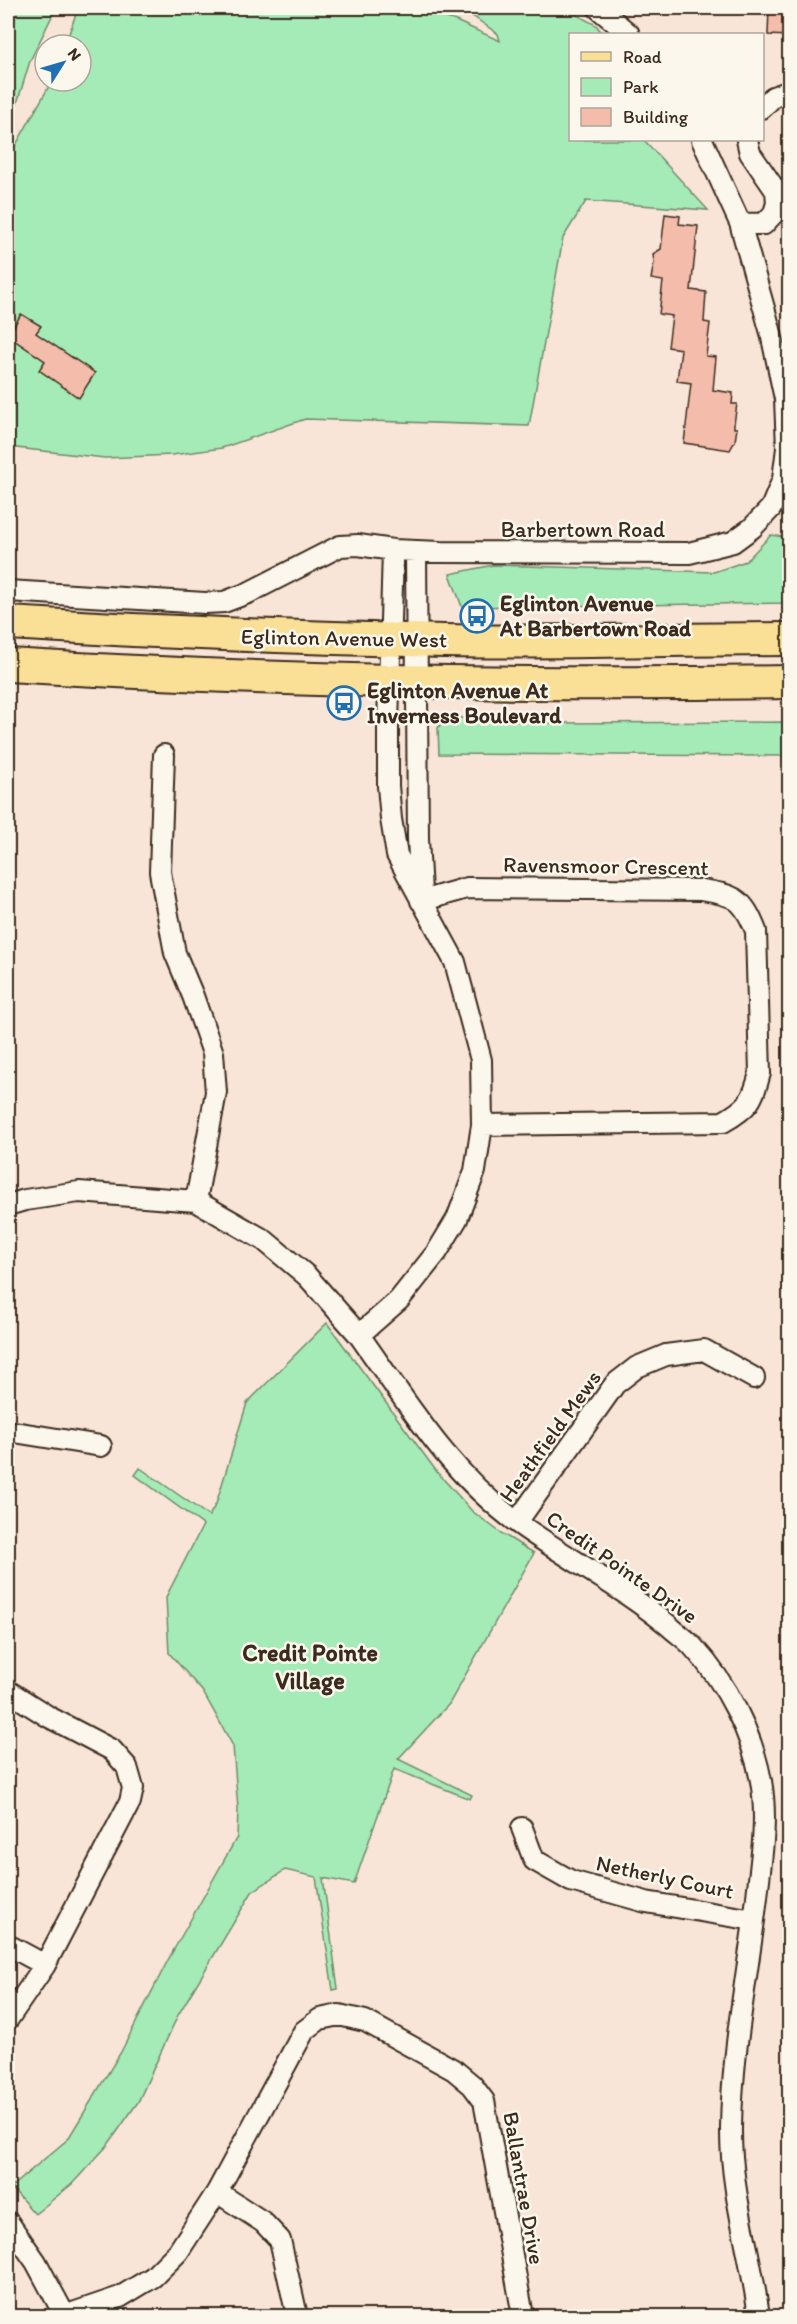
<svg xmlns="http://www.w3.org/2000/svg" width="797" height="2324" font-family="Itim,sans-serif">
  <rect width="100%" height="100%" fill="#f9e5d8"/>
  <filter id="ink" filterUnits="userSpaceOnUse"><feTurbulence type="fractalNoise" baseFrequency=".0167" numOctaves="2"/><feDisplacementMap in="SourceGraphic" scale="12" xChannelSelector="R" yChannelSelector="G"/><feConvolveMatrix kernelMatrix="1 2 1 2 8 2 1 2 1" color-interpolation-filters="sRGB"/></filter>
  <g filter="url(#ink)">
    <path fill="#a5ebb7" stroke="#708a6a" stroke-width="1.5" d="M 13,8 L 56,8 L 30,61 L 8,133 L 8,20 Z
      M 78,8 L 415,8 L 456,21 L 500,41 L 498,34 L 461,8 L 564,8 L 596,25 L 603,34 L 570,34 L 570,140 L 644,140 L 708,210 L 586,201 L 563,238 L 529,426 L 305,419 L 222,448 L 172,455 L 105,458 L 8,447 L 8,159 L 52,81 L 81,81 L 81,45 L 65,45 Z
      M 771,535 L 789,538 L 789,603 L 462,607 L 450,574 L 493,565 L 714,572 L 746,561 Z
      M 445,717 L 552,723 L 789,722 L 789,756 L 439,754 L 438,728 Z
      M 327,1323 L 437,1472 L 472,1511 L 501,1533 L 534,1553 L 449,1704 L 398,1759 L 472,1795 L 470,1799 L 394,1769 L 354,1884 L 323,1878 L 338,1989 L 333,1990 L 316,1877 L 285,1870 L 252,1892 L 178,2015 L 138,2102 L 107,2146 L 72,2184 L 35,2214 L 11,2187 L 68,2139 L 121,2052 L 168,1960 L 237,1837 L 238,1809 L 233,1746 L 203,1692 L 169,1653 L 166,1597 L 203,1525 L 135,1475 L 140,1468 L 209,1516 L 216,1504 L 247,1403 Z"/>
    <path fill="#f4bcaa" stroke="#3b2a1e" stroke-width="1.5" d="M 769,8 L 789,8 L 789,36 L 768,35 Z
      M 665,214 L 680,216 L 679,224 L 698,226 L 691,290 L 706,292 L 704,322 L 710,323 L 706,356 L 716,357 L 713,390 L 733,393 L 732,404 L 737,404 L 734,424 L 734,428 L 737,428 L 735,441 L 730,450 L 684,443 L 691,383 L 677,381 L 681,349 L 668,347 L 672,316 L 659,314 L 663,281 L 651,279 L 654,263 L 653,254 L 661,249 Z
      M 21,314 L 41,326 L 36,333 L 95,373 L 79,398 L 39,370 L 45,361 L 8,336 Z"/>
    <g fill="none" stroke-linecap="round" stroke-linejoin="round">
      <g stroke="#3b2a1e" stroke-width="24">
        <path id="street" d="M 598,8 L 629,34
          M 762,108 L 773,97 L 790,91
          M 740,223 L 764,224 L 774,213 L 777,203 L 776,191 L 750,153 L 747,140
          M 416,551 L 418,839 L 421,892
          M 8,591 L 205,603 L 224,602 L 248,593 L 340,546 L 358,545 L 393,550 L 440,552 L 689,553 L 733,542 L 752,528 L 771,508 L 783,479 L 787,448 L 785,399 L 771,333 L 740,223 L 702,140
          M 164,755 L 160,872 L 175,953 L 193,996 L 213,1053 L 216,1092 L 196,1201
          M 421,901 L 467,888 L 701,890 C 735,895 743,898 756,931 L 760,1073 C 753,1101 748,1108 723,1122 L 482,1125
          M 8,1205 L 25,1200 L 79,1192 L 196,1201 L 264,1240 L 307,1276 L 359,1335 C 408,1404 449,1473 519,1524 C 568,1559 622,1587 668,1625 C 676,1633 687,1639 694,1648 C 727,1684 752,1733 761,1781 C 768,1820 761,1859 757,1897 C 748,1973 732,2050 731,2127 C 730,2191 751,2254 759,2316
          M 359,1335 L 399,1300 L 437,1252 L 457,1219 L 475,1171 L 482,1125 L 481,1060 L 455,962 L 397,855 L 391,819 L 388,786 L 388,725 L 393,550
          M 8,1431 L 101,1446
          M 517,1522 L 615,1384 L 637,1367 L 666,1355 L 704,1350 L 754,1378
          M 8,1691 L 49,1717 L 112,1750 L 127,1767 L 133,1788 L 130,1802 L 45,1965 L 8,2019
          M 522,1828 L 534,1860 L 571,1881 L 646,1902 L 754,1920
          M 8,1945 L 45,1965
          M 217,2192 L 263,2222 L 280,2240 L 297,2316
          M 8,2222 L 36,2262 L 65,2316
          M 64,2316 L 120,2297 L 153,2277 L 178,2252 L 217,2192 L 304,2031 L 320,2019 L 339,2015 L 365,2021 L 454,2070 L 472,2085 L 484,2101 L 523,2316"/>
      </g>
      <g stroke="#3b2a1e" stroke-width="36">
        <path id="primary" d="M 8,623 C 153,632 298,638 444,641 C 559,643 674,639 790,639
          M 8,665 C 268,681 528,686 790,682"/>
      </g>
      <use href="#street" stroke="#fbf7ec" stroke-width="20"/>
      <use href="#primary" stroke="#fadf96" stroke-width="32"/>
    </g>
  </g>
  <defs>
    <g id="bus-ring" transform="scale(1.725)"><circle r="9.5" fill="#fbf7ec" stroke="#1f6fb2" stroke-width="1.5"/><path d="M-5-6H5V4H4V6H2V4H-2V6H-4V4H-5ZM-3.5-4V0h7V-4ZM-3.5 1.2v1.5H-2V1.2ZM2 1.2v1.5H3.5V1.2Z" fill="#1f6fb2"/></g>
  </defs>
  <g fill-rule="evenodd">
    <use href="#bus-ring" x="477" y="616"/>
    <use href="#bus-ring" x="344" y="703"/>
  </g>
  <g text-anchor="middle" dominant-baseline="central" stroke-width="5" stroke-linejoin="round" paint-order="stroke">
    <g font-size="22" fill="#3b2a1e" stroke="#fbf7ec">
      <text x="583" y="529">Barbertown Road</text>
      <text transform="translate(344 638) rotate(1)">Eglinton Avenue West</text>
      <text transform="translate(606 866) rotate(1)">Ravensmoor Crescent</text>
      <text transform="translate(550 1436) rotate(-54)">Heathfield Mews</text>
      <text transform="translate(622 1567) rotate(35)">Credit Pointe Drive</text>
      <text transform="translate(665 1877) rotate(12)">Netherly Court</text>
      <text transform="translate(524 2188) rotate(80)">Ballantrae Drive</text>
    </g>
    <g font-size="22" font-weight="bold" fill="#3b2a1e" stroke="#fbf7ec" text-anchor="start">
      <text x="500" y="603">Eglinton Avenue<tspan x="500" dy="25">At Barbertown Road</tspan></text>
      <text x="367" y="690">Eglinton Avenue At<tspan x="367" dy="25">Inverness Boulevard</tspan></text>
    </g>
    <g font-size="24" font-weight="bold" fill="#3b2a1e" stroke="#fbf7ec">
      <text x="310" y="1652">Credit Pointe<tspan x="310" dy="28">Village</tspan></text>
    </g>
  </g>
  <rect width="797" height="2324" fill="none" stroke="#fbf7ec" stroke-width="30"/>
  <rect x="15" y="15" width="767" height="2294" fill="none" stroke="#3b2a1e" stroke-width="2" filter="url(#ink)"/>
  <rect x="569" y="33" width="195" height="108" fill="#fbf7ec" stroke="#aea59a" stroke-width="1.5"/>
  <rect x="581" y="52" width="30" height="9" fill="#fadf96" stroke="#aea59a" stroke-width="1.5"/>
  <text x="623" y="63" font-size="18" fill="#3b2a1e">Road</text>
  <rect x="581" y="78" width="30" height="18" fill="#a5ebb7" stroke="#aea59a" stroke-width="1.5"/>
  <text x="623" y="93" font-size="18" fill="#3b2a1e">Park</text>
  <rect x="581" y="108" width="30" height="18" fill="#f4bcaa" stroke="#aea59a" stroke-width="1.5"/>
  <text x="623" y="123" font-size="18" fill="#3b2a1e">Building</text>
  <g transform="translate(63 63) rotate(53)"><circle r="28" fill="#fbf7ec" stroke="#aea59a" stroke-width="1.5"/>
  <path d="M0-4.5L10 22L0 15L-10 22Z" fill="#1f6fb2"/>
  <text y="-9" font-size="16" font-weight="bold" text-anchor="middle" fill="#3b2a1e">N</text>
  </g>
</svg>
